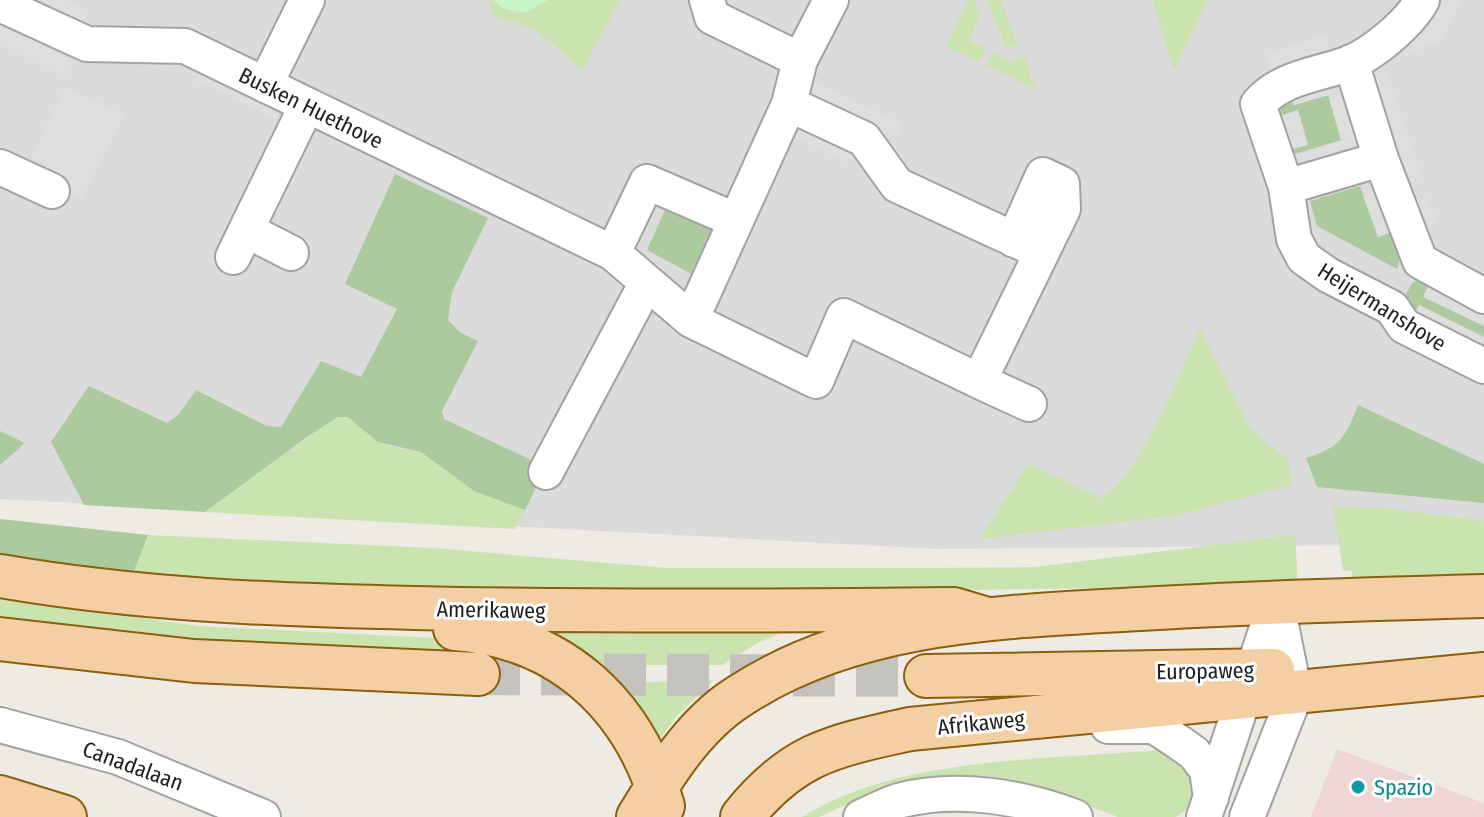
<svg xmlns="http://www.w3.org/2000/svg" width="1484" height="817" font-family="'Fira Sans Condensed',sans-serif">
  <rect width="100%" height="100%" fill="#eeebe5"/>
  <path fill="#dcdbdb" d="M 0,0 L 1484,0 L 1484,544 L 937,549 L 0,499 Z"/>
  <path fill="#eed6d5" d="M 1337,749 L 1484,803 L 1484,817 L 1311,817 Z"/>
  <path fill="#cae4af" d="M 489,0 L 513,12 L 525,13 L 548,0 L 620,0 L 582,71 C 554,44 534,23 494,18 Z
    M 968,0 L 974,0 L 980,15 L 969,40 L 985,49 L 979,62 L 946,47 Z
    M 987,0 L 1001,0 L 1018,46 L 1006,47 Z
    M 1152,0 L 1208,0 L 1174,70 Z
    M 992,53 L 1011,62 L 1024,57 L 1035,89 L 987,65 Z
    M 1200,330 L 1251,428 L 1259,438 L 1288,458 L 1292,485 L 1174,516 L 980,539 L 1028,464 L 1102,498 C 1140,477 1179,372 1200,330 Z
    M 337,417 L 348,417 L 391,447 L 421,452 L 474,491 L 525,510 L 515,529 L 205,512 Z
    M 1333,507 L 1392,509 L 1484,521 L 1484,577 L 1352,583 L 1352,571 L 1343,570 Z
    M 148,535 L 433,548 L 667,568 L 908,568 L 1035,567 L 1295,535 L 1298,585 L 558,596 L 130,581 Z
    M 0,597 L 198,626 L 436,638 L 519,658 L 358,654 L 0,627 Z
    M 524,628 L 790,629 L 756,644 L 722,665 L 593,665 Z
    M 714,680 L 676,717 L 656,745 L 614,683 Z
    M 1160,750 L 1179,757 L 1190,772 L 1193,792 L 1187,809 L 1176,817 L 1118,817 L 1027,783 L 955,776 L 884,788 L 819,817 L 802,817 C 898,756 1048,760 1160,750 Z"/>
  <path fill="#abca9d" d="M 1328,95 L 1341,140 L 1288,156 L 1298,111 L 1276,117 L 1272,103 L 1291,96 L 1294,105 Z
    M 395,174 L 488,218 L 452,292 L 448,320 L 461,333 L 478,341 L 442,411 L 444,419 L 546,467 L 525,510 L 474,491 L 421,452 L 378,442 L 348,417 L 338,417 L 307,437 L 205,512 L 84,505 L 51,442 L 89,386 L 167,423 L 179,414 L 196,390 L 267,426 L 281,427 L 321,361 L 361,377 L 397,309 L 345,284 Z
    M 1360,186 L 1378,237 L 1395,231 L 1401,258 L 1397,269 L 1317,226 L 1310,201 Z
    M 666,208 L 717,232 L 697,277 L 647,250 Z
    M 1422,279 L 1431,280 L 1424,297 L 1484,326 L 1484,337 L 1419,305 L 1411,321 L 1404,298 L 1412,283 Z
    M 1358,405 L 1484,464 L 1484,503 L 1317,487 L 1306,458 C 1340,447 1345,439 1358,405 Z
    M 0,431 L 25,443 L 0,465 Z
    M 0,519 L 148,535 L 130,581 L 0,559 Z"/>
  <path fill="#c5f5c8" d="M 494,0 L 548,0 L 525,13 L 502,8 Z"/>
  <path fill="#dedede" d="M 23,0 L 65,0 L 89,12 L 81,28 Z
    M 1440,0 L 1462,0 L 1442,40 L 1404,56 L 1398,37 L 1427,27 Z
    M 0,25 L 74,61 L 66,77 L 0,44 Z
    M 1324,35 L 1331,53 L 1272,74 L 1265,55 Z
    M 202,66 L 283,106 L 276,120 L 195,80 Z
    M 1387,72 L 1422,178 L 1403,184 L 1368,78 Z
    M 1327,78 L 1332,94 L 1294,105 L 1289,88 Z
    M 808,79 L 903,124 L 897,137 L 802,92 Z
    M 65,87 L 124,115 L 82,198 L 67,190 L 47,166 L 31,158 Z
    M 1347,92 L 1360,133 L 1341,139 L 1329,98 Z
    M 1298,110 L 1308,145 L 1286,151 L 1276,117 Z
    M 802,121 L 857,147 L 849,163 L 794,137 Z
    M 1356,136 L 1361,151 L 1299,171 L 1294,156 Z
    M 1381,189 L 1395,231 L 1378,237 L 1363,195 Z
    M 1427,196 L 1437,222 L 1419,229 L 1410,203 Z
    M 1431,280 L 1484,306 L 1484,326 L 1423,297 Z
    M 1419,305 L 1484,337 L 1484,354 L 1411,321 Z"/>
  <g fill="none" stroke-linecap="round" stroke-linejoin="round">
    <path stroke="#c4c2bd" stroke-width="42" stroke-dasharray="42 21" stroke-linecap="butt" d="M 478,674 L 926,676"/>
    <g stroke="#a2a2a2" stroke-width="38">
      <path id="minor" d="M 707,0 L 712,17 L 800,60
        M 1422,0 C 1410,23 1372,55 1347,64 C 1314,76 1282,77 1258,104 L 1286,187 L 1294,239 L 1304,258 L 1328,275 L 1392,308 L 1404,326 L 1484,366
        M 0,4 L 87,44 L 185,46 L 613,253 L 691,320 L 816,381 L 844,316 L 979,381
        M 1351,62 L 1381,159 L 1420,261 L 1484,296
        M 265,85 L 307,0
        M 789,104 L 864,139 L 897,185 L 1035,249
        M 0,167 L 52,191
        M 1286,187 L 1381,159
        M 1014,240 L 1043,175 L 1062,184 L 1063,209 L 979,381 L 1029,404
        M 291,253 L 246,230 L 307,105
        M 613,253 L 647,182 L 735,220
        M 233,257 L 246,230
        M 691,320 L 789,104 L 800,60 L 831,0
        M 546,472 L 646,284
        M 0,725 L 118,757 L 263,817
        M 1108,726 L 1154,726 L 1177,741 L 1194,753 L 1207,770 L 1211,798
        M 861,817 C 874,812 888,803 902,800 C 958,786 1022,797 1075,817
        M 1204,817 L 1276,601
        M 1247,817 L 1295,695 L 1277,605"/>
    </g>
    <g stroke="#8c5e0d" stroke-width="46">
      <path id="major" d="M 0,576 C 139,600 275,605 415,608 C 595,612 774,611 954,609 L 984,618
        M 455,629 C 562,637 634,705 663,806
        M 0,639 L 194,661 L 478,674
        M 926,676 L 1273,670
        M 0,797 L 65,817
        M 638,817 C 664,774 694,725 738,697 C 855,619 1004,617 1140,609 C 1254,602 1369,599 1484,596
        M 742,817 C 793,753 833,746 910,729 L 1484,674"/>
    </g>
    <use href="#minor" stroke="#fff" stroke-width="34"/>
    <use href="#major" stroke="#f4cfa4" stroke-width="42"/>
  </g>
  <circle fill="#0f9aa8" stroke="#fff" stroke-width="3" cx="1358" cy="787" r="8"/>
  <g text-anchor="middle" dominant-baseline="central" stroke-width="6" stroke-linejoin="round" paint-order="stroke">
    <g font-size="22" fill="#1e1e1e" stroke="#fff">
      <text transform="translate(311 108) rotate(26)">Busken Huethove</text>
      <text transform="translate(1382 307) rotate(32)">Heijermanshove</text>
      <text transform="translate(491 610) rotate(1)">Amerikaweg</text>
      <text transform="translate(1205 671) rotate(-1)">Europaweg</text>
      <text transform="translate(981 723) rotate(-6)">Afrikaweg</text>
      <text transform="translate(133 766) rotate(20)">Canadalaan</text>
    </g>
    <g font-size="22" fill="#0d838f" stroke="#fff" text-anchor="start">
      <text x="1374" y="787">Spazio</text>
    </g>
  </g>
</svg>
